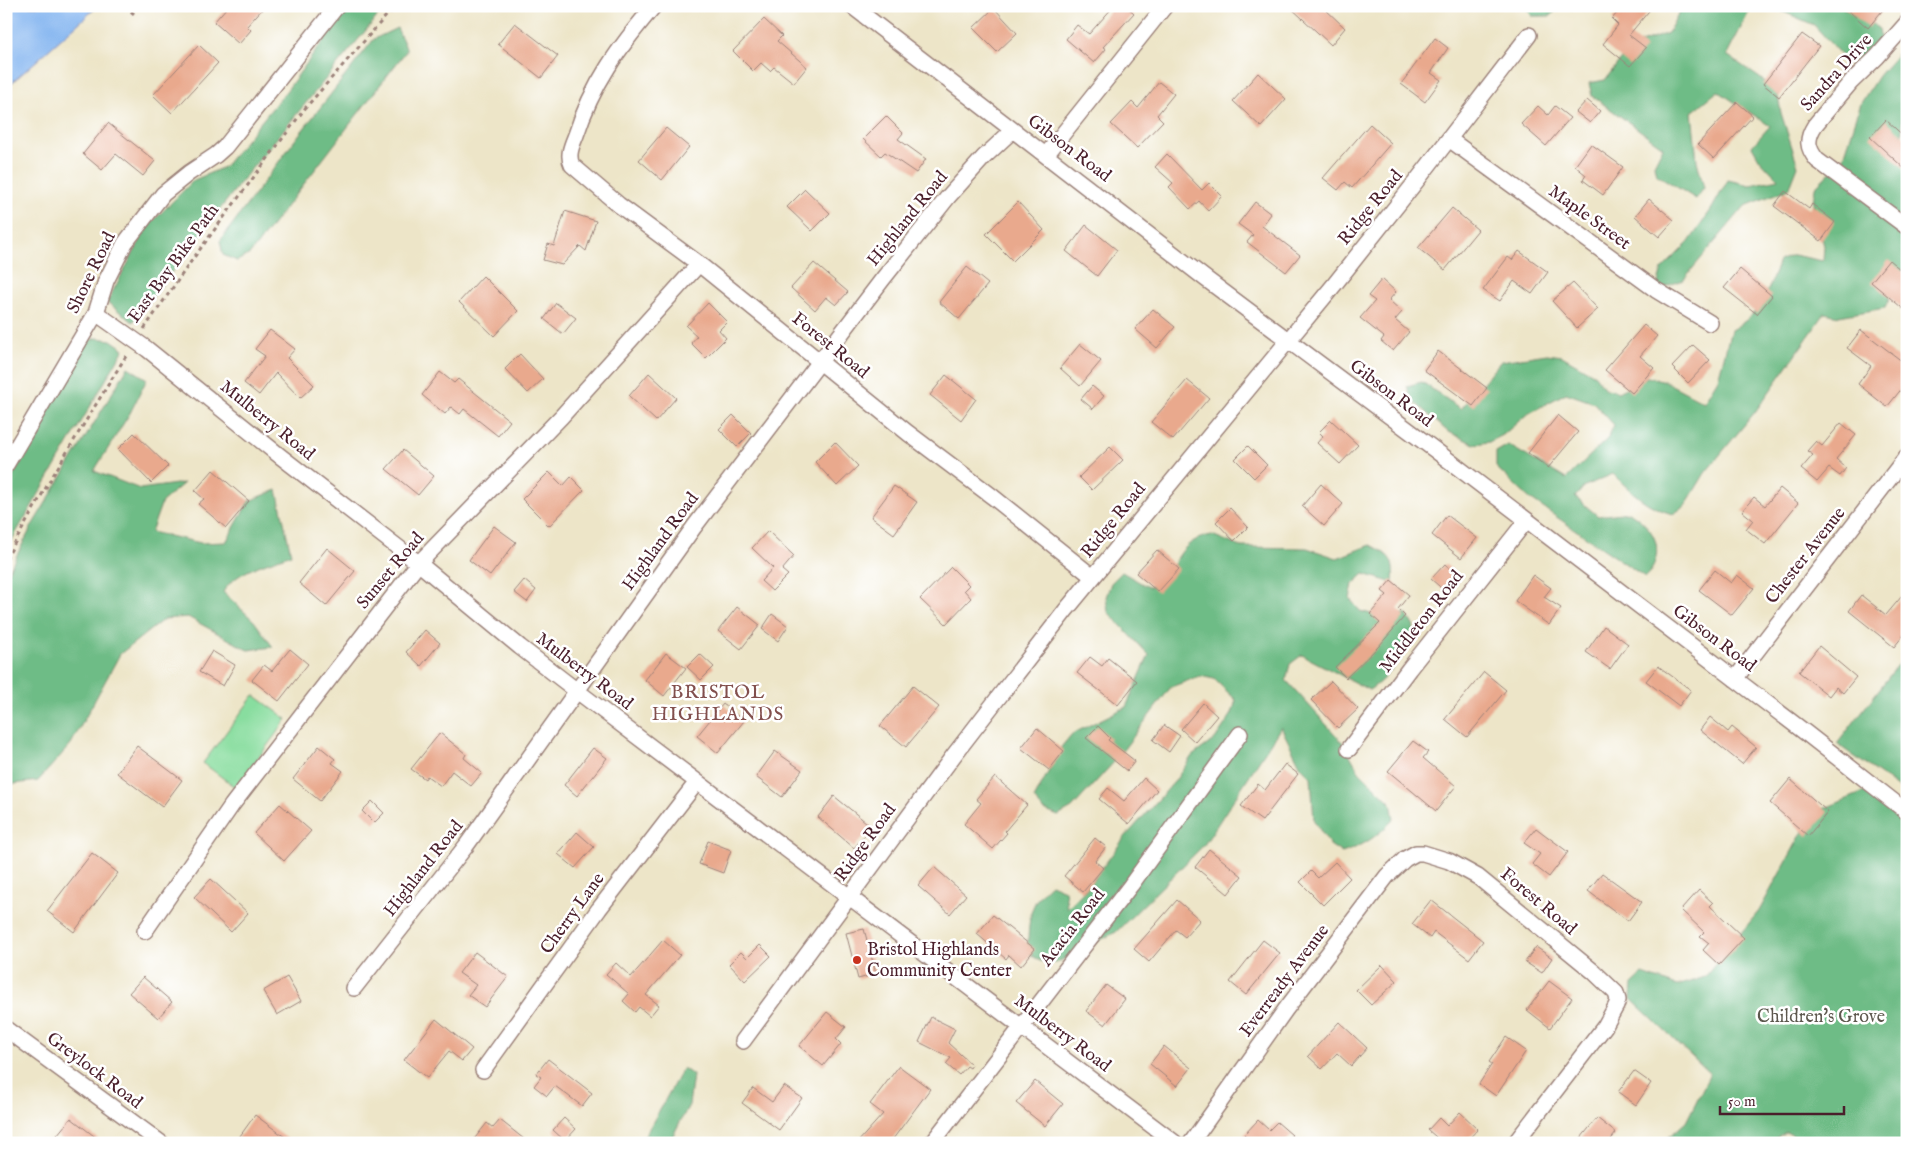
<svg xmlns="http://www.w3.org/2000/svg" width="1913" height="1149" font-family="'IM FELL English',serif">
  <rect width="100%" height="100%" fill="#fff"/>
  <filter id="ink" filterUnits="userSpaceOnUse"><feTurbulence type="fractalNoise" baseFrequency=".02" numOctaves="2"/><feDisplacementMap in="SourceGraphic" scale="10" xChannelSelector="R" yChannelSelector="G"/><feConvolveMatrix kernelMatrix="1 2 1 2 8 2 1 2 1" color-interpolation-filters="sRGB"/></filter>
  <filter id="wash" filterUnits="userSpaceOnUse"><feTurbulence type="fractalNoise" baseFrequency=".0096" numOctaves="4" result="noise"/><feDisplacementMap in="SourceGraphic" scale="20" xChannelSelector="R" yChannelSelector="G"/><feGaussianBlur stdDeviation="1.12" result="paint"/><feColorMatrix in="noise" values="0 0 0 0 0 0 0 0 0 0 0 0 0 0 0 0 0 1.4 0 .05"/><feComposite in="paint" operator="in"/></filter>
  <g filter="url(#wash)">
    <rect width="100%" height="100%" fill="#ede5c8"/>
    <path fill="#88dd9f" stroke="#697e65" d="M 254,695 L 287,719 L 236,788 L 203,763 Z"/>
    <path fill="#6ebc86" stroke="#5c6e58" d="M 349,6 L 386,6 L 248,173 L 133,322 L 107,302 L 148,226 L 194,180 L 224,167 L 287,90 Z
      M 1525,6 L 1559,6 L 1551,16 L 1532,16 Z
      M 1675,6 L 1752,6 L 1727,55 L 1777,90 L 1781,113 L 1798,166 L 1789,189 L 1745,206 L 1683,280 L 1656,290 L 1662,269 L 1689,242 L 1711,210 L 1728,180 L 1750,185 L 1778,179 L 1760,160 L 1752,146 L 1770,126 L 1718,91 L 1692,112 L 1697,161 L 1704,188 L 1696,199 L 1656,174 L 1654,165 L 1663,147 L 1592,96 L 1589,83 L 1605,80 L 1630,47 L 1668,33 L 1680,10 Z
      M 1770,6 L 1840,6 L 1879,28 L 1881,42 L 1849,64 L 1814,25 Z
      M 397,28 L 407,50 L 250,254 L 237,261 L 223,255 L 220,241 L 298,136 L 374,39 Z
      M 1907,48 L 1907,101 L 1902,118 L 1902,136 L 1907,139 L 1907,262 L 1885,308 L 1839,316 L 1825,313 L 1755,412 L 1705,473 L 1685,506 L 1673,514 C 1648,508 1631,492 1613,474 L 1585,486 L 1575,497 L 1598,516 L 1629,512 C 1648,524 1663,540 1654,564 C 1653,569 1648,574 1645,577 L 1530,499 L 1496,467 L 1496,452 L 1508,445 L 1566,479 L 1608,438 L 1614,425 L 1594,403 L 1566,393 L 1526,415 L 1503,435 L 1489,442 L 1474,444 L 1447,431 L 1412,400 L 1407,386 L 1422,382 L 1461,409 L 1501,361 L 1547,354 L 1562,356 L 1595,375 L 1604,388 L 1618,392 L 1647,377 L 1662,380 L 1704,402 L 1718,379 L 1731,330 C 1763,313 1767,293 1779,261 L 1793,255 L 1823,261 L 1824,246 L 1813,203 L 1815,187 L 1843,160 L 1861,103 L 1878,76 L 1898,53 Z
      M 96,338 L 111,340 L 124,349 L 6,550 L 6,490 L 69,363 C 76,352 83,342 96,338 Z
      M 128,367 L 147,379 L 130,413 L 94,471 L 140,489 L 184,483 L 162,502 L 151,532 L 201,543 L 226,542 L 249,501 L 277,490 L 291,554 C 269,563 236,570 223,592 L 254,621 L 273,647 L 248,650 L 188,617 L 164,619 L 120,654 L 71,744 L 38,781 L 6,785 L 6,576 L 33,524 Z
      M 1212,535 L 1241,547 L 1307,548 L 1337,558 L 1370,545 C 1390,555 1395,559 1393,583 L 1364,574 L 1353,584 L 1350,599 L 1360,611 L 1375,615 L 1406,614 L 1414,627 C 1408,651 1390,677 1369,690 L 1302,655 L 1290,664 L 1286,680 L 1343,743 L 1359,771 L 1391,803 L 1394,819 C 1376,837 1367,844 1342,853 L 1330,845 L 1314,821 L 1311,777 L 1301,767 L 1281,727 L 1204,845 L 1116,932 L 1056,963 L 1040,961 L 1027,952 C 1030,922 1026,905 1051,884 L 1065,890 L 1067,908 L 1088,887 L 1125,837 L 1175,781 L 1192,756 L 1215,739 L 1232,714 L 1236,700 L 1214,679 L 1200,676 L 1171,687 L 1114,762 L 1072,808 L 1058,816 L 1044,810 L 1034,799 L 1062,746 L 1072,734 L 1126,707 L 1149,655 L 1108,612 L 1106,597 L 1111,583 L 1122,572 L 1148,587 L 1163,586 C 1177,560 1181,540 1212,535 Z
      M 1907,653 L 1907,794 L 1837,744 Z
      M 1864,792 L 1907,824 L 1907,1143 L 1807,1143 L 1786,1132 L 1767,1143 L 1662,1143 L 1686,1122 L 1710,1074 L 1631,999 L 1632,984 L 1643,974 L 1677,986 L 1705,977 L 1759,911 L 1813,813 Z
      M 683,1068 L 693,1075 L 689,1105 L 669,1143 L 641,1143 Z"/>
    <path fill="#84b5f0" stroke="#676a8e" d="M 6,6 L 98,6 L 6,88 Z"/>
    <g id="blocks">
      <path fill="#e9a98d" d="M 228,6 L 265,6 L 247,26 L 251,30 L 239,44 L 214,22 Z
        M 1114,6 L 1126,6 L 1134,13 L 1103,47 L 1106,49 L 1094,63 L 1066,39 L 1077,25 L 1089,34 Z
        M 1289,6 L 1322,6 L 1345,28 L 1331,45 Z
        M 1623,6 L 1653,6 L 1629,35 L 1646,48 L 1630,66 L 1603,44 L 1618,25 L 1612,19 Z
        M 1843,6 L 1886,6 L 1868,28 Z
        M 994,8 L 1017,33 L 997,52 L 973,28 Z
        M 764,19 L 782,36 L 777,41 L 807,67 L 794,83 L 774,67 L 770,71 L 761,63 L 753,71 L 733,51 Z
        M 515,23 L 558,56 L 541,78 L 498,44 Z
        M 1802,34 L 1819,46 L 1779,97 L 1763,84 Z
        M 1435,38 L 1448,48 L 1431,73 L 1441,80 L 1425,102 L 1401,84 Z
        M 199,45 L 218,63 L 172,113 L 153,95 Z
        M 1258,73 L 1286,99 L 1261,127 L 1233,101 Z
        M 1159,82 L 1174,94 L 1157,115 L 1163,121 L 1137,148 L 1111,124 L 1132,102 L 1138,108 Z
        M 1587,100 L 1600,111 L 1590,123 L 1576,112 Z
        M 1737,102 L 1753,116 L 1714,159 L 1698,144 Z
        M 1538,106 L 1548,115 L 1555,106 L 1570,118 L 1546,146 L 1521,124 Z
        M 886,116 L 903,133 L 898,139 L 926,159 L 916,173 L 885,152 L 881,156 L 863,139 Z
        M 1886,120 L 1907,139 L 1907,171 L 1870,137 Z
        M 108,123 L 155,161 L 143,176 L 116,154 L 102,170 L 83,154 Z
        M 1370,124 L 1391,143 L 1352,188 L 1345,182 L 1338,190 L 1323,178 Z
        M 666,128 L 689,147 L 662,180 L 639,160 Z
        M 1591,144 L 1623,167 L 1603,195 L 1583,180 L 1586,175 L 1575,166 Z
        M 1167,154 L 1202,190 L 1209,183 L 1222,196 L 1208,211 L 1199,201 L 1190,209 L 1169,187 L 1173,183 L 1155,167 Z
        M 805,189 L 830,213 L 812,231 L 787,207 Z
        M 1785,191 L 1809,209 L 1812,204 L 1835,222 L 1821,241 L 1774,206 Z
        M 1649,199 L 1674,220 L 1659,237 L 1635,216 Z
        M 1018,202 L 1044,230 L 1013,261 L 986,234 Z
        M 1255,202 L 1271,214 L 1262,226 L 1300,255 L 1286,272 L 1247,242 L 1253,235 L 1238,224 Z
        M 1452,208 L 1478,230 L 1445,270 L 1418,248 Z
        M 565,211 L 596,221 L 586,251 L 580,246 L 562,265 L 543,260 L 548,244 L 554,246 Z
        M 1086,225 L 1117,250 L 1097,276 L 1066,251 Z
        M 1519,251 L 1548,272 L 1532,294 L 1514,281 L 1500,301 L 1483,290 L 1508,257 L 1512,260 Z
        M 1889,260 L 1907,275 L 1907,312 L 1871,282 Z
        M 814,263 L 848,292 L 836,305 L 826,297 L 815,310 L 791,288 Z
        M 967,267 L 988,284 L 959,319 L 939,302 Z
        M 1740,269 L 1772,296 L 1757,314 L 1724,288 Z
        M 483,276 L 518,311 L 494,336 L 459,302 Z
        M 1382,279 L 1396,292 L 1389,300 L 1402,312 L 1395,320 L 1409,332 L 1393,351 L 1381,341 L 1384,337 L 1360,318 L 1375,301 L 1368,296 Z
        M 1573,283 L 1598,309 L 1577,328 L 1552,301 Z
        M 556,303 L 576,318 L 563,334 L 544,319 Z
        M 708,303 L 727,322 L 719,330 L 726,338 L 706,358 L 691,343 L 697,336 L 686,326 Z
        M 1153,309 L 1175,327 L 1157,348 L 1135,329 Z
        M 1644,325 L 1657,336 L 1640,356 L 1654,368 L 1632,393 L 1605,370 Z
        M 270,330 L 295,349 L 287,358 L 314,385 L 300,398 L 276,373 L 259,395 L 244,383 L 265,356 L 255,349 Z
        M 1861,330 L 1907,365 L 1907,382 L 1887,407 L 1858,384 L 1871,366 L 1847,348 Z
        M 1080,344 L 1101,361 L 1080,386 L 1060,368 Z
        M 1693,345 L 1710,360 L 1688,383 L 1672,367 Z
        M 1438,351 L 1487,388 L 1473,406 L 1424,370 Z
        M 520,354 L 543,379 L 528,393 L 505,369 Z
        M 440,372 L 454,383 L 458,379 L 510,421 L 498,436 L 464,409 L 460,414 L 451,407 L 445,414 L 422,395 Z
        M 649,373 L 676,398 L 656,421 L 629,396 Z
        M 946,375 L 976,399 L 961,420 L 930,395 Z
        M 1187,380 L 1209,398 L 1173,440 L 1151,422 Z
        M 1092,386 L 1104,396 L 1093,409 L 1081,399 Z
        M 733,415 L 751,433 L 737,447 L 719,429 Z
        M 1558,415 L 1578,432 L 1548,468 L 1528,453 Z
        M 1331,420 L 1358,445 L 1340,464 L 1317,443 L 1323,436 L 1319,432 Z
        M 1841,423 L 1856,435 L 1836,459 L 1846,468 L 1840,476 L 1829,468 L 1817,482 L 1801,469 L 1813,455 L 1807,451 L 1816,441 L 1822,446 Z
        M 134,433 L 168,466 L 151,483 L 118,449 Z
        M 835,442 L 858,466 L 837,486 L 815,462 Z
        M 1248,446 L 1267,465 L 1254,478 L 1235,459 Z
        M 1110,447 L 1123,460 L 1092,490 L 1079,477 Z
        M 403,450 L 434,476 L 418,495 L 386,469 Z
        M 213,470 L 249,501 L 226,528 L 198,504 L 204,499 L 195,491 Z
        M 549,472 L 563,486 L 571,477 L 584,490 L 549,526 L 522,499 Z
        M 1321,484 L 1343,504 L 1324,526 L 1302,506 Z
        M 894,486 L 917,502 L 894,534 L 871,517 Z
        M 1780,488 L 1798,503 L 1765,544 L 1746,529 L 1753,520 L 1742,511 L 1754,497 L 1765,506 Z
        M 1230,508 L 1248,527 L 1234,541 L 1216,522 Z
        M 1447,515 L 1477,538 L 1461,558 L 1432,535 Z
        M 494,526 L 516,542 L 490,576 L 469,560 Z
        M 768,531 L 794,556 L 782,570 L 788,575 L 772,591 L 761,581 L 773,568 L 752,548 Z
        M 327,548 L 355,571 L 326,606 L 299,583 Z
        M 1157,550 L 1179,569 L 1158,592 L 1136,573 Z
        M 1445,564 L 1461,578 L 1447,593 L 1431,579 Z
        M 951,567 L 969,585 L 964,590 L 971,598 L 946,624 L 920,599 Z
        M 1715,570 L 1731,583 L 1737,575 L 1754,588 L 1732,615 L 1699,590 Z
        M 1533,575 L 1551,588 L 1544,597 L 1561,608 L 1549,625 L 1515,601 Z
        M 524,580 L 536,590 L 527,602 L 514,592 Z
        M 1391,580 L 1409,595 L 1398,609 L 1405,616 L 1379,646 L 1346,678 L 1335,667 L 1380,623 L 1370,614 L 1387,595 L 1382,591 Z
        M 1907,590 L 1907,631 L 1894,647 L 1849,611 L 1861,595 L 1886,615 Z
        M 737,607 L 760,625 L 741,649 L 718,631 Z
        M 772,614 L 788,626 L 778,641 L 762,629 Z
        M 1604,626 L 1628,644 L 1610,669 L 1586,652 Z
        M 425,630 L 440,643 L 421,666 L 406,652 Z
        M 1819,646 L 1856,677 L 1843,693 L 1836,687 L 1829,696 L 1799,672 Z
        M 290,649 L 308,664 L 279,701 L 252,680 L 264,665 L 272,671 Z
        M 212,651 L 235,665 L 223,686 L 199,672 Z
        M 666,653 L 686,668 L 664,696 L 645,680 Z
        M 700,654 L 714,667 L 701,680 L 687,667 Z
        M 1090,657 L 1102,666 L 1108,658 L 1137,681 L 1118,705 L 1077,673 Z
        M 1658,666 L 1691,690 L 1679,706 L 1646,681 Z
        M 1484,672 L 1506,690 L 1467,737 L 1445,719 Z
        M 1331,681 L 1358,709 L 1338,728 L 1311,700 Z
        M 913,686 L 939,707 L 906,747 L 880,726 Z
        M 1203,703 L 1217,716 L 1195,742 L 1181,729 Z
        M 723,704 L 744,721 L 718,753 L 697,736 Z
        M 1710,717 L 1728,732 L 1732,727 L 1756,747 L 1742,764 L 1700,730 Z
        M 1164,725 L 1180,736 L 1169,752 L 1153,740 Z
        M 1098,726 L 1110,738 L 1108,740 L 1135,761 L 1127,771 L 1086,738 Z
        M 1037,728 L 1064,751 L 1049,770 L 1021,748 Z
        M 440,733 L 466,754 L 464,758 L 482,773 L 471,786 L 452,771 L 441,786 L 427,776 L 425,779 L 411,769 Z
        M 1413,741 L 1428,752 L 1423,758 L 1456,786 L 1436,811 L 1388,771 Z
        M 137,746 L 182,780 L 162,807 L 117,773 Z
        M 319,746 L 335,759 L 332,763 L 343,771 L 320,801 L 293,779 Z
        M 593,748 L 607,758 L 577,796 L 564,785 Z
        M 775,751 L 802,770 L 782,797 L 756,777 Z
        M 1285,764 L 1298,774 L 1262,821 L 1241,806 L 1258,784 L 1265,790 Z
        M 995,777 L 1027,805 L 1005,831 L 1007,833 L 993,849 L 964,824 L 981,803 L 976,799 Z
        M 1144,778 L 1157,790 L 1129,824 L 1099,799 L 1108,788 L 1124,801 Z
        M 1790,779 L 1828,812 L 1808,836 L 1770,803 Z
        M 834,796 L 872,827 L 854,848 L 818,817 Z
        M 372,801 L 384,813 L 374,823 L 362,811 Z
        M 280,804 L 311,831 L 284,861 L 254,833 Z
        M 1536,828 L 1568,852 L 1549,877 L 1532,864 L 1540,854 L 1524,843 Z
        M 577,832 L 594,847 L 575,868 L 558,854 Z
        M 1095,838 L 1106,847 L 1095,861 L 1103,868 L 1083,892 L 1064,876 Z
        M 708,841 L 731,850 L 723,873 L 699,864 Z
        M 1209,849 L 1242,876 L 1228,894 L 1195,867 Z
        M 92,853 L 118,873 L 74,932 L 47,911 Z
        M 1335,862 L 1350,878 L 1323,905 L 1300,882 L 1311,871 L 1318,878 Z
        M 934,867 L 966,895 L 950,914 L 918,886 Z
        M 1602,873 L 1642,902 L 1628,921 L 1588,891 Z
        M 211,879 L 248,913 L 231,932 L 194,897 Z
        M 1699,890 L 1713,903 L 1710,906 L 1744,938 L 1719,965 L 1703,950 L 1709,943 L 1700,936 L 1704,932 L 1681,910 Z
        M 1177,900 L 1200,920 L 1185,937 L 1176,930 L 1149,962 L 1134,949 Z
        M 1431,900 L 1483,941 L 1469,959 L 1434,932 L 1430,938 L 1412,924 Z
        M 993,915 L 1035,949 L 1021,966 L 1009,955 L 1006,959 L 977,934 Z
        M 864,929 L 876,974 L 858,979 L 846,933 Z
        M 663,940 L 680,955 L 646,995 L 659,1005 L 650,1016 L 639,1007 L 635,1012 L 623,1001 L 629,994 L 606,974 L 616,963 L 631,977 Z
        M 1263,940 L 1280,953 L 1246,995 L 1230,982 Z
        M 760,945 L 771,956 L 745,981 L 729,964 L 741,952 L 747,958 Z
        M 1536,947 L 1552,958 L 1542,973 L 1525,962 Z
        M 475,952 L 508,977 L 485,1007 L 468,995 L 476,985 L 459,973 Z
        M 1382,965 L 1397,981 L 1371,1005 L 1356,990 Z
        M 143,977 L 172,1002 L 158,1018 L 129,993 Z
        M 287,977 L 301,1001 L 277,1015 L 263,991 Z
        M 1549,981 L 1572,998 L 1550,1028 L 1527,1010 Z
        M 1106,985 L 1125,999 L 1105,1025 L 1086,1011 Z
        M 827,1012 L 846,1027 L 836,1039 L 841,1044 L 823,1066 L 799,1046 Z
        M 931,1017 L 955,1029 L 948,1043 L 972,1065 L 970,1068 L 967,1066 L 959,1075 L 946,1064 L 951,1058 L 919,1042 Z
        M 436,1019 L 472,1049 L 462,1061 L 449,1051 L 427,1078 L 404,1060 Z
        M 1339,1022 L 1367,1048 L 1351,1066 L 1337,1053 L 1322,1069 L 1308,1056 Z
        M 1506,1037 L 1526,1051 L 1496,1096 L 1479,1084 L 1492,1064 L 1489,1062 Z
        M 1164,1046 L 1191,1068 L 1177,1086 L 1150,1064 Z
        M 548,1059 L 592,1093 L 582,1106 L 555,1086 L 547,1096 L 534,1086 L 541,1077 L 536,1074 Z
        M 899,1066 L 930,1089 L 890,1143 L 857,1143 L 883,1114 L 870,1104 Z
        M 1634,1071 L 1651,1083 L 1636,1105 L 1618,1092 Z
        M 1035,1081 L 1063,1104 L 1045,1126 L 1016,1103 Z
        M 784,1086 L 802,1098 L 779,1130 L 742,1103 L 753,1088 L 772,1102 Z
        M 1460,1112 L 1478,1129 L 1465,1143 L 1443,1143 L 1428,1130 L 1439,1118 L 1447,1126 Z
        M 255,1115 L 293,1143 L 235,1143 Z
        M 71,1118 L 103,1143 L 66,1143 L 57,1135 Z
        M 564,1118 L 576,1129 L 565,1141 L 553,1130 Z
        M 1597,1118 L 1616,1133 L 1608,1143 L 1577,1143 Z
        M 500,1120 L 529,1143 L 471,1143 L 487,1123 L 493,1128 Z
        M 1258,1120 L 1269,1130 L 1277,1122 L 1292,1135 L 1285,1143 L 1252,1143 L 1244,1135 Z"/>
    </g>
  </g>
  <g filter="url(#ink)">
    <use href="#blocks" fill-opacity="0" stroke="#9c827a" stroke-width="1"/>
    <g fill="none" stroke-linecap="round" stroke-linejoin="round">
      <g stroke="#9c827a" stroke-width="18">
        <path id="street" d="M 654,6 C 619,47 592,85 576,135 C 572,145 567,155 572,165 L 619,205 L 699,264 L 908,433 L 993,497 L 1093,577
          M 852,6 L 1206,279 L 1435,450 L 1806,733 L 1907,812
          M 1907,23 L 1877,57 L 1851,82 L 1815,125 C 1806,139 1807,148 1817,160 L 1907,227
          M 1449,139 L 1656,290 L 1710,323
          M 1046,155 L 1165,6
          M 96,313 L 147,349 L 280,456 L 422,566 L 520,647 L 577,691 L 1175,1143
          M 6,465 L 96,313 L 106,281 L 125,243 L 163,194 L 189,173 L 216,155 L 225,147 L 337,6
          M 1735,679 L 1907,456
          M 1349,749 L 1409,669 L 1526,521
          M 145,931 L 232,805 L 418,564 L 561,417 L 699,264
          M 354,988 L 466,846 L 694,527 L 882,280 L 948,197 L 984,157 L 1013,130
          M 6,1029 L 161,1143
          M 743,1041 L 954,755 L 1066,610 L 1334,285 L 1418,179 L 1529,35
          M 483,1070 L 599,909 L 697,782
          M 932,1143 L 1131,885 L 1240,734
          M 1191,1143 L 1286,1009 L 1387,876 L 1405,859 L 1416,853 L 1423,853 L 1449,861 L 1478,877 L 1594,972 L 1616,993 L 1618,1000 L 1616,1006 L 1605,1026 L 1515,1143"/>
      </g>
      <path stroke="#9c827a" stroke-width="3" stroke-dasharray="4 4" stroke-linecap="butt" d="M 125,6 L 134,14
        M 144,329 L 192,260 L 306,107 L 395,6
        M 6,559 C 44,488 86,420 128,353"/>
      <use href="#street" stroke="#fff" stroke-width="15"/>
    </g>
  </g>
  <circle fill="#c8321e" stroke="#fff" stroke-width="2" cx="857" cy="960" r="5"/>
  <g text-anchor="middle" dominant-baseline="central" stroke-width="5" stroke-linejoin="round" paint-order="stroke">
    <g font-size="18" fill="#4a1f2b" stroke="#fff">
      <text transform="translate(1837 73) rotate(-48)">Sandra Drive</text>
      <text transform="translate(1069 149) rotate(37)">Gibson Road</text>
      <text transform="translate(1371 208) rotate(-51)">Ridge Road</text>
      <text transform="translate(1589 218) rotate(36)">Maple Street</text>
      <text transform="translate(908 219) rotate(-51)">Highland Road</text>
      <text transform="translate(174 264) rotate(-54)">East Bay Bike Path</text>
      <text transform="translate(92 273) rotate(-64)">Shore Road</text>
      <text transform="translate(830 346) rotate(39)">Forest Road</text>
      <text transform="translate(1391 394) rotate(37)">Gibson Road</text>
      <text transform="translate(267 421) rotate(39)">Mulberry Road</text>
      <text transform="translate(1114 521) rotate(-51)">Ridge Road</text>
      <text transform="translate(661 542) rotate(-54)">Highland Road</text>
      <text transform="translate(1806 556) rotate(-52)">Chester Avenue</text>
      <text transform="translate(391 571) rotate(-50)">Sunset Road</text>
      <text transform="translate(1422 622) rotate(-52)">Middleton Road</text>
      <text transform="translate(1714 639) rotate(37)">Gibson Road</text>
      <text transform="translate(584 672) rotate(37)">Mulberry Road</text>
      <text transform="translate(866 843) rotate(-54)">Ridge Road</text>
      <text transform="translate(424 869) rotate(-52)">Highland Road</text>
      <text transform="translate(1538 902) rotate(40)">Forest Road</text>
      <text transform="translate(573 914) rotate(-54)">Cherry Lane</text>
      <text transform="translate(1073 928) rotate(-52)">Acacia Road</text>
      <text transform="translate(1285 981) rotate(-53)">Everready Avenue</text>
      <text transform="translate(1062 1034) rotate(37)">Mulberry Road</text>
      <text transform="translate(94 1071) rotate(37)">Greylock Road</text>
    </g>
    <g font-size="18" fill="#4a1f2b" stroke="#fff" text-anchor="start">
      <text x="867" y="950">Bristol Highlands<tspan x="867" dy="21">Community Center</tspan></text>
    </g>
    <g font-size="18" fill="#5d584e" stroke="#fff">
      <text x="1821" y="1017">Children's Grove</text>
    </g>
    <g font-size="19" letter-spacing="1" fill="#824f4d" stroke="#fff">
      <text x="718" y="693">BRISTOL<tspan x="718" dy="22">HIGHLANDS</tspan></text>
    </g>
  </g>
  <rect width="1913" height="1149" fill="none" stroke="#fff" stroke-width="25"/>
  <path d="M1720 1106v8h124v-8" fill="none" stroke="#4a1f2b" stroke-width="2.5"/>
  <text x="1728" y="1106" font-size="15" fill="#4a1f2b" stroke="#ffffff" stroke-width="4" paint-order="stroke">50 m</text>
</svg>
